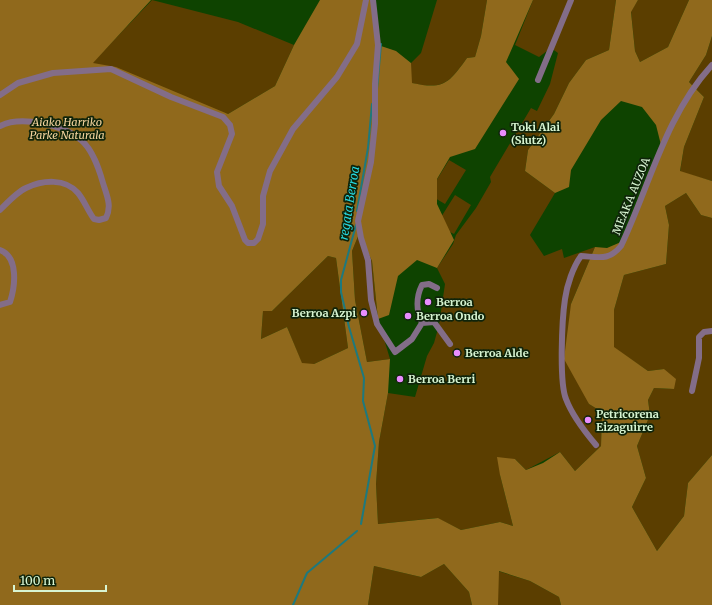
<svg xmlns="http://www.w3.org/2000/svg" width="712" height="605" font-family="Merriweather,serif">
  <rect width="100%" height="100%" fill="#0e4300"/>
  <path fill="#5b3e00" d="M 152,0 L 238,22 L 294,45 L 275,86 L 228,114 L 0,79 L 97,58 Z
    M 437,0 L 487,0 L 481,36 L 475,57 L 467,58 C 449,83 444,90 411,83 L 411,63 L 421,53 Z
    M 533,0 L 616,0 L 609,50 L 586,60 L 569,83 L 554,114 L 528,150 L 525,171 L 555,193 L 530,235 L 544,256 L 562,249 L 564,258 L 595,247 L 571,304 L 589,404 L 602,412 L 601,446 L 575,471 L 560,452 L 526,470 L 515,459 L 500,475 L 513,526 L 500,522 L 461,530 L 437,518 L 378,524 L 376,484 L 379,442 L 388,393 L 415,397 L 427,356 L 434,343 L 439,325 L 445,284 L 437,268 L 453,244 L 456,235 L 476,208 L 491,182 L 490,177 L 531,108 L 537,111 L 550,84 L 558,53 L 551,48 L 539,57 L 515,45 Z
    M 638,0 L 689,0 L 668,47 L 640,62 L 635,51 L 631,11 Z
    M 712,36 L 712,181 L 680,172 L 684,147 L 704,97 L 689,82 L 706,55 Z
    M 449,160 L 466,170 L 445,204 L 428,194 Z
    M 686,193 L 701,215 L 712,218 L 712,455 L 688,483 L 684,516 L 657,551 L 632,507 L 646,478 L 637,446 L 650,415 L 648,400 L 654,388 L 674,389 L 664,369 L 648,371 L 614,348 L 614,310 L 624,275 L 666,264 L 669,225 L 665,206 Z
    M 455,195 L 471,205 L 454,234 L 436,225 Z
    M 359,234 L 372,261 L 378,319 L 390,359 L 367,362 L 355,300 L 352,251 Z
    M 328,256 L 336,258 L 348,348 L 314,364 L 302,364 L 287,327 L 261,339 L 263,311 L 272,311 Z
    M 444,564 L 469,592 L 472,605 L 368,605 L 374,566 L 421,577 Z
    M 498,571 L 530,581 L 559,597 L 561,605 L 498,605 Z"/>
  <path fill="#90691c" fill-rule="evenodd" d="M 0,0 L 151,0 L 93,63 L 116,67 L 228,114 L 275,86 L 294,45 L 320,0 L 373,0 L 378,45 L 396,51 L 411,63 L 412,83 C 444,90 449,83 467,58 L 475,57 L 481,36 L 487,0 L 533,0 L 506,62 L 519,79 L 475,149 L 450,157 L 437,179 L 437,204 L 454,240 L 437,268 L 417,260 L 398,276 L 389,315 L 378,319 L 372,261 L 359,234 L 352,251 L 355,300 L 367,362 L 390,359 L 388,393 L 379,442 L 376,484 L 378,524 L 438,518 L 461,530 L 500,522 L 513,526 L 500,475 L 497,457 L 515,459 L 526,470 L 543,463 L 560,452 L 575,471 L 601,446 L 602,412 L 589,404 L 564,359 L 571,304 L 595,247 L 607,248 L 621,242 L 661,145 L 656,125 L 642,107 L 621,101 L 601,120 L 571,170 L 569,187 L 555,193 L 525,171 L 528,150 L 554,114 L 569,83 L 586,60 L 609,50 L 616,0 L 638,0 L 631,12 L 635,51 L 640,62 L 668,47 L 689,0 L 712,0 L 712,36 L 706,55 L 689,82 L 704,97 L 684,147 L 680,171 L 712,181 L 712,218 L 701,215 L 686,193 L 665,206 L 669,225 L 666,264 L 624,275 L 614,310 L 614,347 L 648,371 L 664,369 L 676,379 L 674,389 L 654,388 L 648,400 L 650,415 L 637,446 L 646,478 L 632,507 L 657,551 L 684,516 L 688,483 L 712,455 L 712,605 L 561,605 L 559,597 L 530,581 L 499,571 L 498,605 L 472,605 L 469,592 L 444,564 L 421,577 L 374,566 L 368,605 L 0,605 ZM 328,256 L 336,258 L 348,348 L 314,364 L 302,363 L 287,327 L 261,339 L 263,311 L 272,311 Z"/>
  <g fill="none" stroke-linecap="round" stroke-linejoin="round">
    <path stroke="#1d797e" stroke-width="2" d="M 377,89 L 381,44
      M 357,211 L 368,148 L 372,104
      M 356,225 L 341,280 L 341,292 L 349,327 L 364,378 L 363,401 L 375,446 L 361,524
      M 293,605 L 307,573 L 357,531"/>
    <path stroke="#836d88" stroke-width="6" d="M 373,0 L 378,45 L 375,84 L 375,124 L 371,162 L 358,221 L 361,238 L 368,260 L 371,300 L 377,324 L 395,352 L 412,339 L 422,323 L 434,322 L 450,344
      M 538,80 L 571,0
      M 0,95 L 18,83 L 53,73 L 111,69 L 171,97 L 223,117 L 230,125 L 232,134 L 217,172 L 219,186 L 232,206 L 245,240 L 248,243 L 254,243 L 258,239 L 263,224 L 263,196 L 270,171 L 293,129 L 337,77 L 357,44 L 366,0
      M 0,126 C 21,115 64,125 81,140 C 93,150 99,169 103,183 C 107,196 112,206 106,218 L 99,220 L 94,219 C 88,211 84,200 78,193 C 65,178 43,180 26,188 C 17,192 7,203 0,210
      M 0,250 C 19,257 15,287 10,302 L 0,305
      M 422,323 C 416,311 416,297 422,285 L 429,284 L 437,288
      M 692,391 L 699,358 L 699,337 L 704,332 L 712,331
      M 596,445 C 585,432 572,415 566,399 C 559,382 562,319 565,299 C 567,285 573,267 581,256 C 599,257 609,261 621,246 C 650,185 665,116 712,65"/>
  </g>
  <g fill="#e98dfe" stroke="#0f240a" stroke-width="1.5">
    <circle cx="503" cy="133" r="4"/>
    <circle cx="428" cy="302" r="4"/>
    <circle cx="364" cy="313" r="4"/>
    <circle cx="408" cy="316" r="4"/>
    <circle cx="457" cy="353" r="4"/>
    <circle cx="400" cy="379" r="4"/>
    <circle cx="588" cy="420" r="4"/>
  </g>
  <g text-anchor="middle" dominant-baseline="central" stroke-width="3.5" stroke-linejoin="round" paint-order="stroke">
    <g font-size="11" font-style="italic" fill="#f6d59f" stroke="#0f240a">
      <text x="67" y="122">Aiako Harriko<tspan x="67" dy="13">Parke Naturala</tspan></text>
    </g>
    <g font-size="11" font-weight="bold" fill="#d8f5d2" stroke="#0f240a" text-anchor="start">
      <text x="511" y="127">Toki Alai<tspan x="511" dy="13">(Siutz)</tspan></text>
      <text x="436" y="302">Berroa</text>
      <text x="356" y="313" text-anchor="end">Berroa Azpi</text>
      <text x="416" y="316">Berroa Ondo</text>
      <text x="465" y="353">Berroa Alde</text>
      <text x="408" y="379">Berroa Berri</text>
      <text x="596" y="414">Petricorena<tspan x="596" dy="13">Eizaguirre</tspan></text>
    </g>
    <g font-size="11" fill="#d8f5d2" stroke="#0f240a">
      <text transform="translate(631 196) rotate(-68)">MEAKA AUZOA</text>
    </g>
    <g font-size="12" font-style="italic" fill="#27dae3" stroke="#0f240a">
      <text transform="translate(349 203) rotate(-81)">regata Berroa</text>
    </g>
  </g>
  <path d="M14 585v6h92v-6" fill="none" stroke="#d8f5d2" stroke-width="2"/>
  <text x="20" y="585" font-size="12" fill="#d8f5d2" stroke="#0f240a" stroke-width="3" paint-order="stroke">100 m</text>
</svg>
